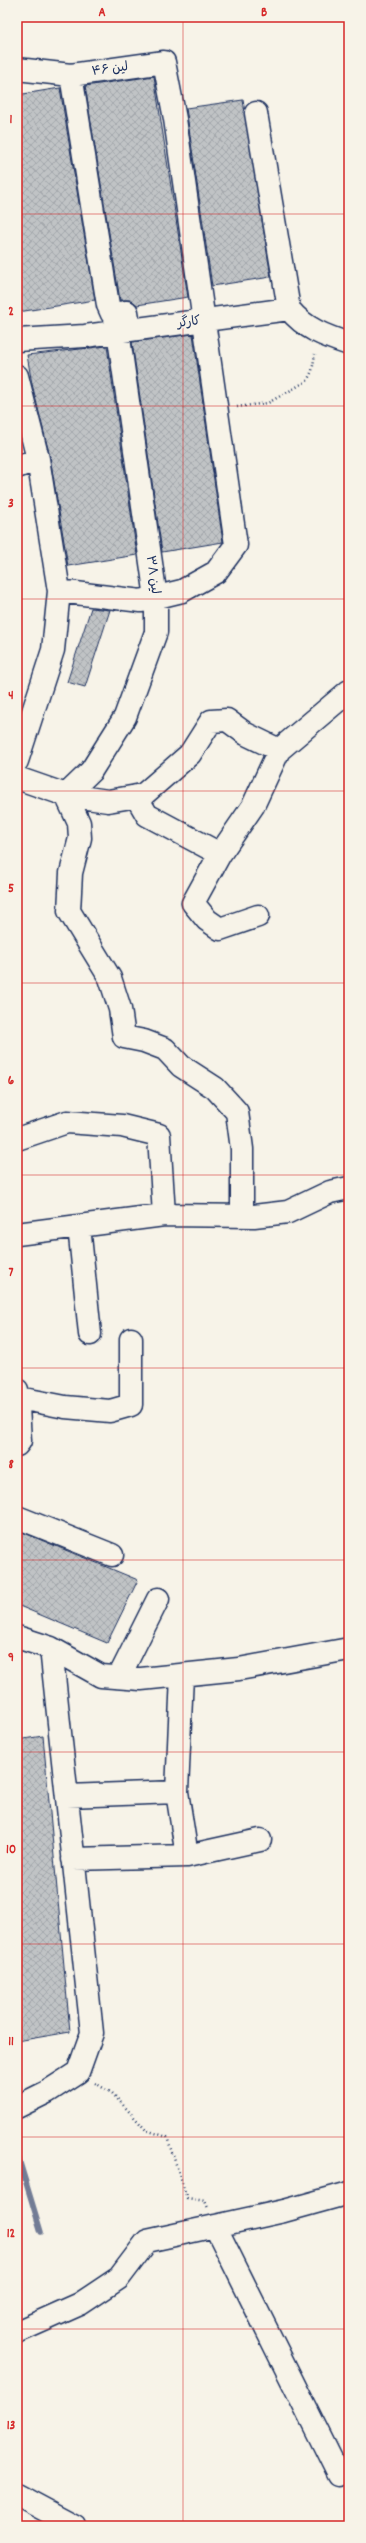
<svg xmlns="http://www.w3.org/2000/svg" width="366" height="2543" font-family="Dekko,'Playpen Sans Arabic',sans-serif">
  <defs>
    <pattern id="building-cross-hatch" width="8" height="8" patternUnits="userSpaceOnUse"><rect width="8" height="8" fill="#c0c3c5"/><path d="M0 0l8 8M0 8l8-8" fill="none" stroke="#a4a8ac"/></pattern>
  </defs>
  <rect width="100%" height="100%" fill="#f7f3e8"/>
  <filter id="ink" filterUnits="userSpaceOnUse"><feTurbulence type="fractalNoise" baseFrequency=".025" numOctaves="2"/><feDisplacementMap in="SourceGraphic" scale="8" xChannelSelector="R" yChannelSelector="G"/><feConvolveMatrix kernelMatrix="1 2 1 2 8 2 1 2 1" color-interpolation-filters="sRGB"/></filter>
  <g filter="url(#ink)">
    <g fill="none" stroke-linecap="round" stroke-linejoin="round">
      <path stroke="#727c95" stroke-width="5.5" d="M 17,2153 L 41,2232"/>
    </g>
    <path fill="url(#building-cross-hatch)" stroke="#1b2f5e" d="M 154,76 L 188,297 L 137,305 L 131,300 L 120,300 L 85,86 Z
      M 60,88 L 95,300 L 18,312 L 17,95 Z
      M 243,100 L 271,277 L 212,286 L 186,108 Z
      M 193,334 L 223,542 L 162,552 L 132,342 Z
      M 107,346 L 137,555 L 68,566 L 50,457 L 32,384 L 27,355 Z
      M 91,608 L 110,610 L 85,687 L 67,682 Z
      M 17,1530 L 138,1580 L 107,1643 L 17,1605 Z
      M 43,1736 L 70,2032 L 17,2041 L 17,1740 Z"/>
    <g fill="none" stroke-linecap="round" stroke-linejoin="round">
      <g stroke="#1b2f5e" stroke-width="25">
        <path id="minor" d="M 17,69 L 71,75
          M 256,113 L 289,309 C 305,329 325,336 349,344
          M 17,340 L 85,336 L 289,309
          M 17,376 L 38,459 L 59,591 L 53,650 L 17,761
          M 17,467 L 38,459
          M 59,591 L 141,601 L 182,591 L 216,572 L 236,545 L 175,119 L 164,62 L 71,75 L 108,305 L 112,314 L 127,312 L 130,330
          M 17,778 L 66,795 L 79,823 L 80,838 L 71,873 L 69,911 L 110,978 L 120,1009 L 124,1037 L 144,1041 L 165,1049 L 181,1066 L 215,1088 L 237,1112 L 242,1149 L 242,1216
          M 66,795 L 91,771 L 125,717 L 156,632 L 156,598 L 118,331
          M 66,795 L 108,801 L 143,795 L 190,754 L 211,721 L 227,720 L 246,734 L 279,750 L 349,691
          M 136,796 L 147,815 L 220,854
          M 258,916 L 220,929 L 207,920 L 193,903 L 220,854 L 253,806 L 279,750
          M 17,1139 L 67,1122 L 122,1126 L 159,1135 L 164,1215
          M 79,1226 L 90,1334
          M 17,1234 L 164,1215 L 254,1216 L 288,1212 L 330,1192 L 349,1188
          M 17,1390 L 20,1441 L 17,1445
          M 19,1398 L 65,1407 L 110,1411 L 131,1405 L 131,1339
          M 17,1517 L 112,1555
          M 17,1637 L 51,1648 L 101,1676 L 141,1679 L 239,1669 L 349,1649
          M 182,1675 L 177,1792 L 187,1856
          M 119,1677 L 158,1599
          M 67,1796 L 177,1792
          M 73,1859 L 187,1856 L 260,1840
          M 17,2107 L 47,2092 L 78,2072 L 92,2033 L 51,1648
          M 215,2226 L 339,2475
          M 17,2332 L 80,2304 L 119,2278 L 147,2241 L 284,2211 L 349,2193
          M 17,2495 L 75,2526"/>
      </g>
      <path stroke="#1b2f5e" stroke-width="2.5" stroke-dasharray="1 3" stroke-linecap="butt" d="M 237,407 L 268,403 L 307,381 L 312,371 L 315,354
        M 95,2083 L 112,2093 L 146,2130 L 167,2137 L 187,2198 L 205,2201 L 208,2208"/>
      <use href="#minor" stroke="#f7f3e8" stroke-width="22"/>
    </g>
  </g>
  <path fill="none" stroke="#d62828" stroke-width="1" stroke-opacity="0.55" d="M 183,17 L 183,2526M 17,214 L 349,214M 17,406 L 349,406M 17,599 L 349,599M 17,791 L 349,791M 17,983 L 349,983M 17,1175 L 349,1175M 17,1368 L 349,1368M 17,1560 L 349,1560M 17,1752 L 349,1752M 17,1944 L 349,1944M 17,2137 L 349,2137M 17,2329 L 349,2329"/>
  <g text-anchor="middle" dominant-baseline="central" stroke-width="3" stroke-linejoin="round" paint-order="stroke">
    <g font-size="13" fill="#1b2f5e" stroke="#f7f3e8">
      <text transform="translate(110 70) rotate(-8)">لین ۴۶</text>
      <text transform="translate(189 323) rotate(-7)">کارگر</text>
      <text transform="translate(152 575) rotate(82)">لین ۳۸</text>
    </g>
  </g>
  <rect width="366" height="2543" fill="none" stroke="#f7f3e8" stroke-width="44"/>
  <rect x="22" y="22" width="322" height="2499" fill="none" stroke="#d62828" stroke-width="1.5"/>
  <g font-size="13" text-anchor="middle" font-weight="bold" fill="#d62828">
    <text x="102" y="16">A</text>
    <text x="264" y="16">B</text>
    <text x="11" y="123">1</text>
    <text x="11" y="315">2</text>
    <text x="11" y="507">3</text>
    <text x="11" y="699">4</text>
    <text x="11" y="892">5</text>
    <text x="11" y="1084">6</text>
    <text x="11" y="1276">7</text>
    <text x="11" y="1468">8</text>
    <text x="11" y="1661">9</text>
    <text x="11" y="1853">10</text>
    <text x="11" y="2045">11</text>
    <text x="11" y="2237">12</text>
    <text x="11" y="2429">13</text>
  </g>
</svg>
